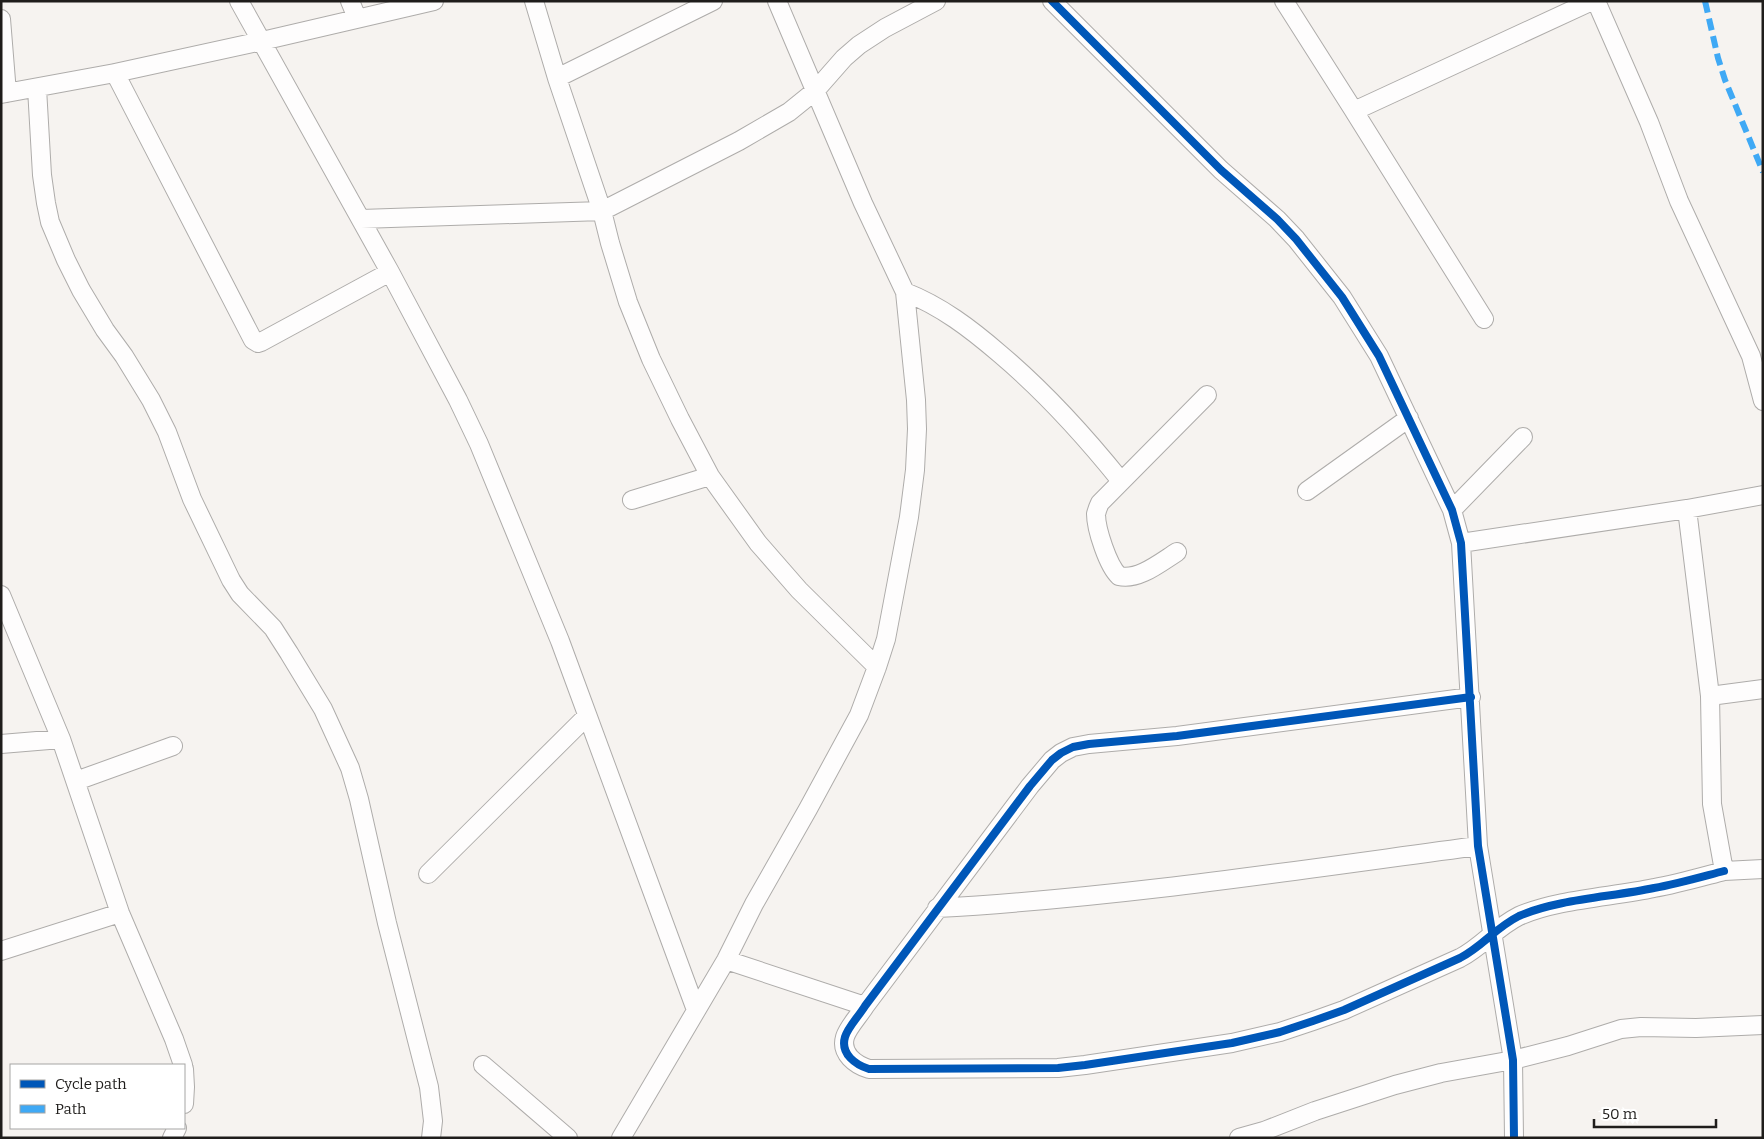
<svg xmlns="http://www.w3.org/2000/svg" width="1764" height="1139" font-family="Bitter,serif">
	<rect width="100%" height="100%" fill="#f6f3f0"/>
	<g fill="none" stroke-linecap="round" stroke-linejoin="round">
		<g stroke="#aeacaa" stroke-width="20">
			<path id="minor" d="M239 1 390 272 458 400 479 444 560 641 696 1010
				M350 1 357 18
				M534 1 557 78 602 211 610 243 628 302 651 359 680 419 710 476 758 543 799 590 877 667
				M1052 1 1221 170 1277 219 1296 239 1342 297 1379 356 1452 510 1461 543 1478 846 1513 1060 1514 1138
				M1284 1 1354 111 1592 1
				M1596 1 1649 122 1679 201 1751 356 1763 401
				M1 19 7 93
				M115 73 253 340 258 343 261 342 390 272
				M557 78 713 1
				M37 88 42 175 46 203 50 222 66 260 81 290 105 330 124 356 151 400 167 432 192 499 231 580 240 594 273 628 289 653 323 709 350 768 359 799 387 923 429 1087 433 1121 431 1138
				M1 94 115 73 262 41 434 1
				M1354 111 1484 319
				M361 219 602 211 739 141 789 112 815 91 844 58 859 45 885 28 936 1
				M905 292C941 306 971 329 1000 354 1045 392 1084 435 1121 481
				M1307 491 1409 418
				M632 500 710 476
				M1687 509 1710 696 1712 804 1724 871 1763 869
				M1452 510 1523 437
				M1461 543 1687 509 1763 495
				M1177 552C1161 562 1138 581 1119 576 1108 566 1096 529 1096 514 1097 510 1098 507 1100 503L1207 395
				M1 595 61 739 120 913 174 1039 183 1065
				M1710 696 1763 689
				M1471 697 1177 736 1089 744 1073 747 1061 753 1052 760 1030 786 865 1006C859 1016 848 1027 845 1037 840 1054 856 1065 869 1069L1058 1068 1085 1065 1232 1043 1280 1032 1313 1021 1344 1010 1460 958C1483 946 1495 928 1519 916 1558 899 1612 897 1654 888 1677 884 1701 877 1724 871
				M1 744 61 739
				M76 781 173 746
				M428 874 587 716
				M937 908C1117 898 1299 870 1478 846
				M1 951 120 913
				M726 960 865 1006
				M483 1065 568 1138
				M184 1069 185 1087 184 1104
				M172 1138 177 1128
				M621 1138 726 960 754 904 808 809 859 715 877 667 886 639 909 517 915 470 917 429 916 400 905 292 863 203 777 1
				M1239 1138 1264 1131 1315 1111 1395 1085 1441 1073 1513 1060 1568 1046 1621 1029 1641 1027 1696 1028 1763 1025"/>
		</g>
		<use href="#minor" stroke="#fefdfd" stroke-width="18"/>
		<path stroke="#3fa9f5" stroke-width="6" stroke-dasharray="12 6" stroke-linecap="butt" d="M1705 1 1718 58 1725 80 1763 172"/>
		<g stroke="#fff" stroke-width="11">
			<path id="cycleway" d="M1052 1 1221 170 1277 219 1296 239 1342 297 1379 356 1452 510 1461 543 1478 846 1513 1060 1514 1138
				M1471 697 1177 736 1089 744 1073 747 1061 753 1052 760 1030 786 865 1006C859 1016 848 1027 845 1037 840 1054 856 1065 869 1069L1058 1068 1085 1065 1232 1043 1280 1032 1313 1021 1344 1010 1460 958C1483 946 1495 928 1519 916 1558 899 1612 897 1654 888 1677 884 1701 877 1724 871"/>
		</g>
		<use href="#cycleway" stroke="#0057b8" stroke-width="8"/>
	</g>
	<rect width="1764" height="1139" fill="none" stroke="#1f1d1b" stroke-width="5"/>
	<rect x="10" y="1064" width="175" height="65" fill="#ffffff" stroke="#a5a5a4"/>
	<rect x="20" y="1080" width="25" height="8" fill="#0057b8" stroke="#a5a5a4"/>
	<text x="55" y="1089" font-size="15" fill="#1f1d1b">Cycle path</text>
	<rect x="20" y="1105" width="25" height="8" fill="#3fa9f5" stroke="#a5a5a4"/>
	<text x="55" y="1114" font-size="15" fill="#1f1d1b">Path</text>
	<path d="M1594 1119v8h122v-8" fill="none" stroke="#1f1d1b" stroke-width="2.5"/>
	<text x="1602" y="1119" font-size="15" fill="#1f1d1b" stroke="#ffffff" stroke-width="4" paint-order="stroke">50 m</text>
</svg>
